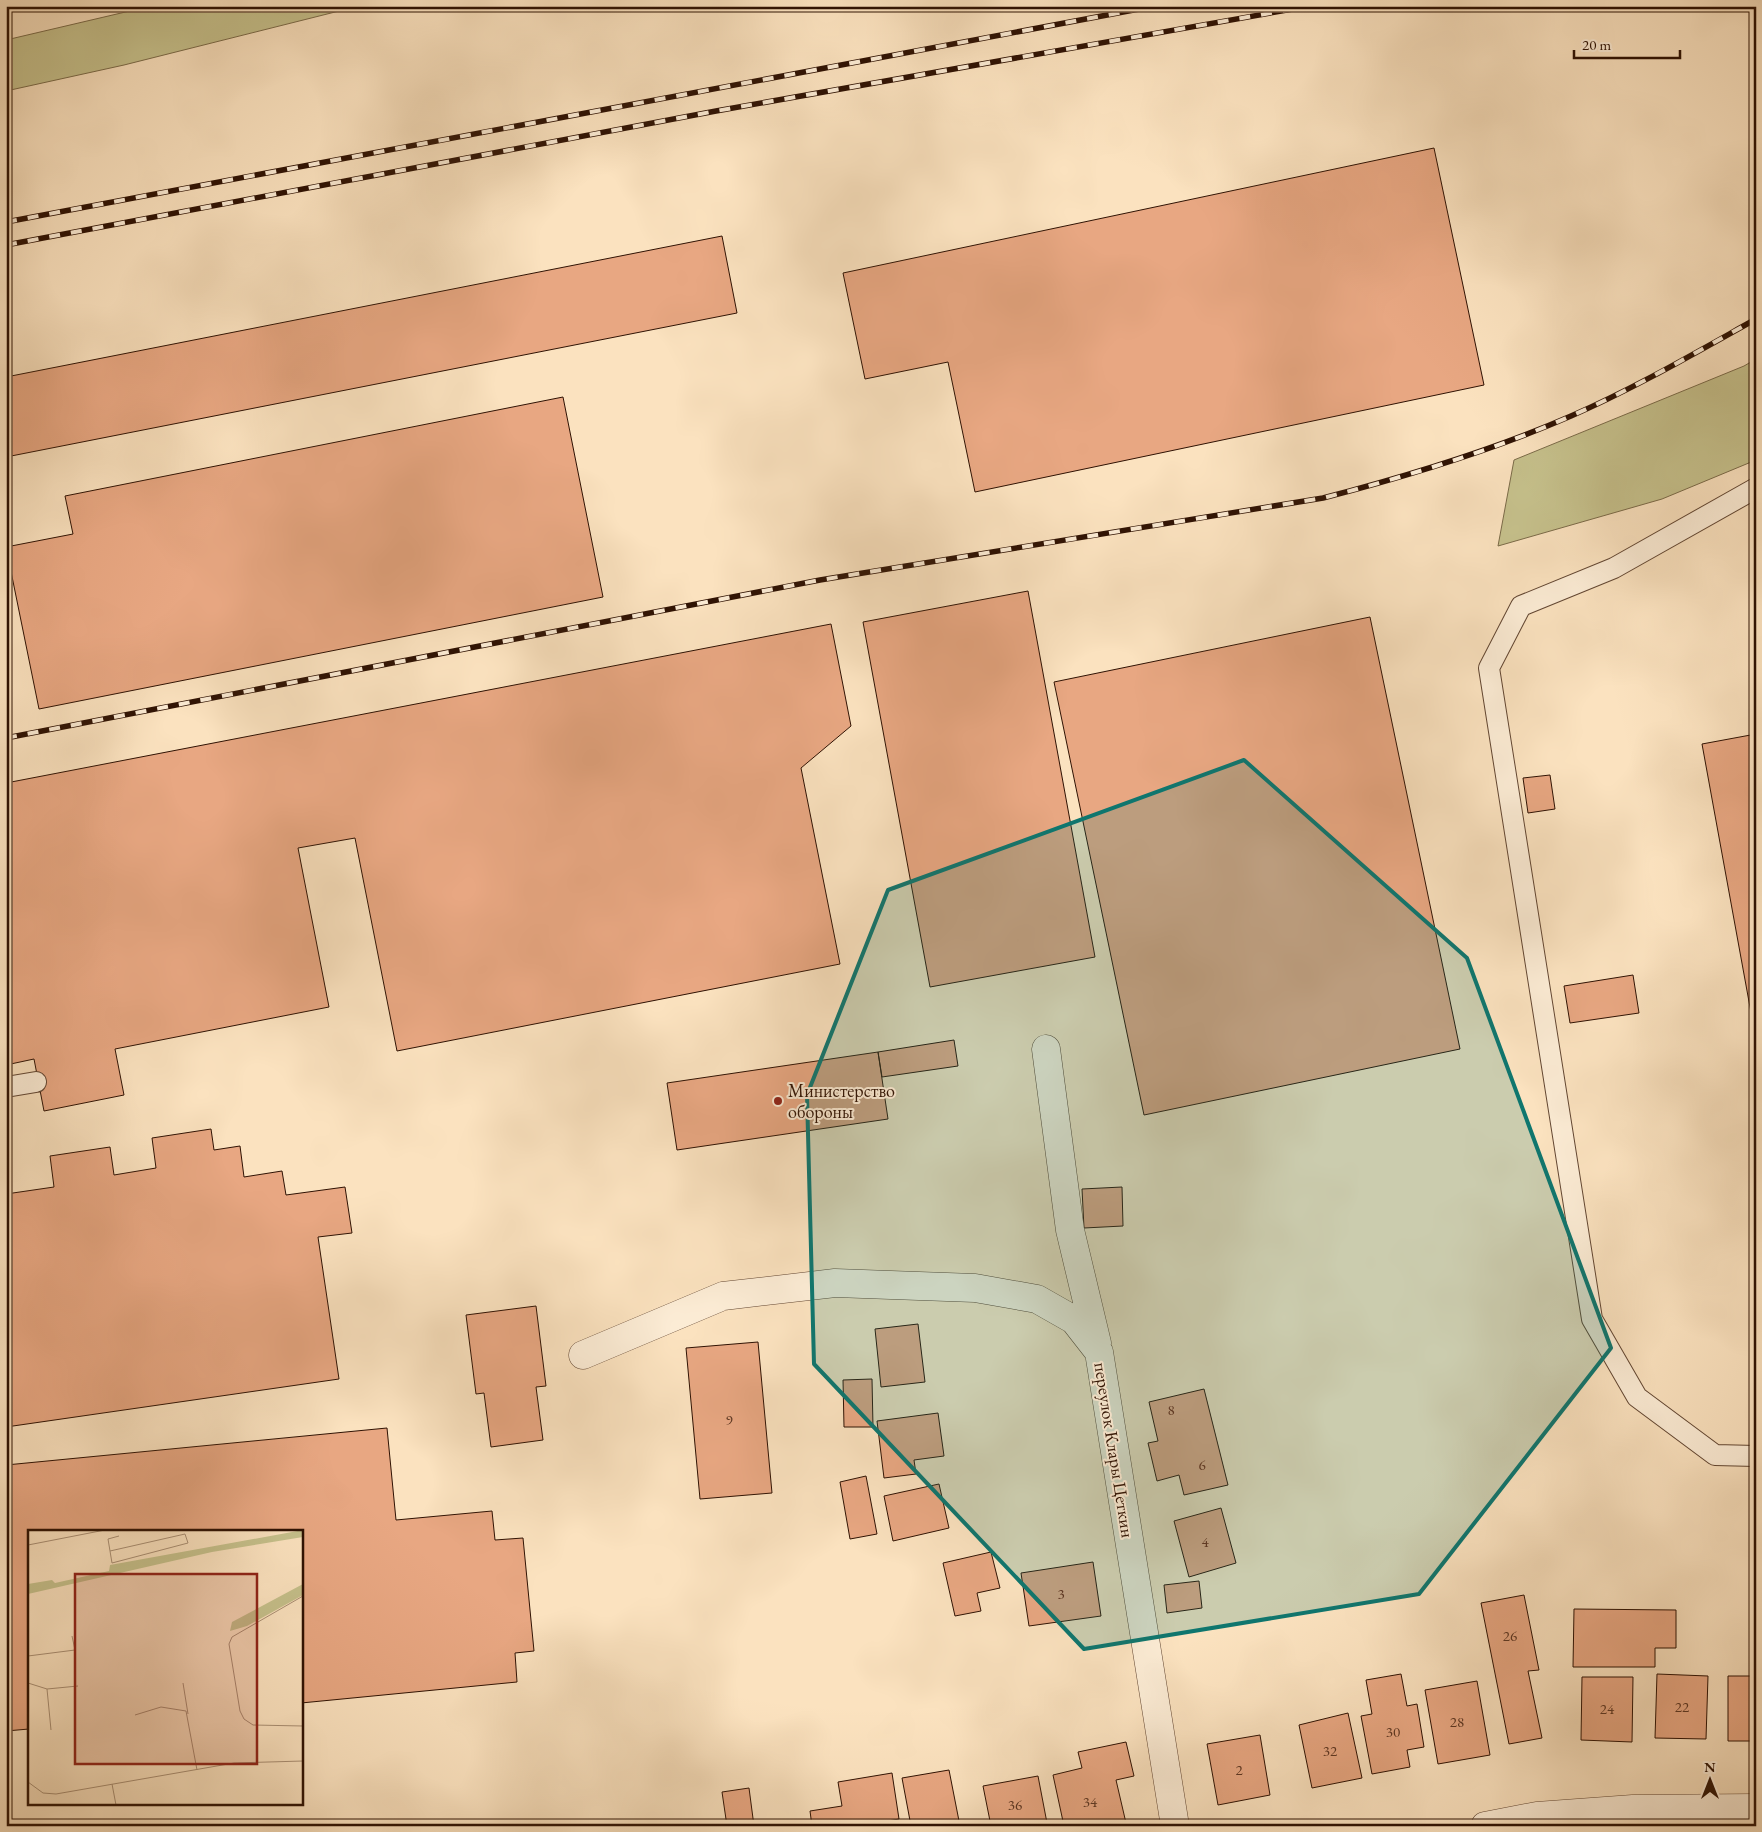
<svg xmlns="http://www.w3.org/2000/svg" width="1762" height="1832" font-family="'EB Garamond',serif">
	<rect width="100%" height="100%" fill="#fbe2bf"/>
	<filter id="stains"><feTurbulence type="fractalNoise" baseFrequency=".004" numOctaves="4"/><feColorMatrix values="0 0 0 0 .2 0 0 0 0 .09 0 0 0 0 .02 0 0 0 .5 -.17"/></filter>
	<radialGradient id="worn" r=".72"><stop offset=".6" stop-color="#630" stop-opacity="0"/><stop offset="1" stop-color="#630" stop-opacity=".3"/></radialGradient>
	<path fill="#c6c18c" stroke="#7a6a48" d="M151 6H359L124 65 6 91V40Z
		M1756 359V460L1662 499 1498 546 1514 460 1744 366Z"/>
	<path fill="#e8a782" stroke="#2f1203" d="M1434 148 1484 385 975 492 948 362 865 379 843 273Z
		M722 236 737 313 6 457V377Z
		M563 397 603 597 39 709 6 547 73 534 65 496Z
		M1028 591 1095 957 930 987 863 622Z
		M1370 617 1460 1049 1144 1115 1054 682Z
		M831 624 851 726 801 768 840 964 397 1051 355 838 298 848 329 1007 115 1049 124 1095 44 1111 34 1059 6 1065V783Z
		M1756 734V1040L1702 744Z
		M1550 775 1555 809 1528 813 1523 778Z
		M1633 975 1639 1013 1570 1023 1564 986Z
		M954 1040 958 1066 882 1077 878 1052Z
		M878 1052 888 1119 677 1150 667 1083Z
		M211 1129 214 1150 240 1146 244 1177 282 1171 286 1195 345 1187 352 1233 318 1237 339 1379 6 1427V1194L54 1187 50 1156 110 1147 114 1175 156 1168 152 1138Z
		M1122 1187 1123 1226 1084 1228 1082 1189Z
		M536 1306 546 1386 536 1387 543 1440 491 1447 484 1393 476 1394 466 1315Z
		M918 1324 925 1382 881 1387 875 1329Z
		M758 1342 772 1493 700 1499 686 1348Z
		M872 1379 873 1427H844L843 1380Z
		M1204 1389 1228 1485 1184 1495 1179 1475 1157 1481 1148 1443 1158 1441 1149 1402Z
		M938 1413 944 1456 914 1460 916 1474 884 1478 877 1421Z
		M387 1428 396 1520 492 1511 495 1540 523 1538 534 1651 515 1653 517 1682 301 1703V1531H29V1729L6 1731V1465Z
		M866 1476 877 1534 850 1539 840 1482Z
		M939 1484 949 1528 893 1541 884 1496Z
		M1221 1508 1236 1563 1189 1577 1174 1521Z
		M991 1552 1000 1588 977 1593 981 1611 955 1616 943 1563Z
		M1093 1562 1101 1616 1029 1626 1021 1573Z
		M1199 1581 1202 1608 1167 1613 1164 1585Z
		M1524 1595 1539 1670 1528 1671 1542 1738 1509 1744 1481 1603Z
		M1574 1609 1676 1610V1648H1655V1667H1573Z
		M1401 1674 1407 1706 1417 1704 1424 1747 1407 1750 1410 1767 1372 1774 1361 1716 1372 1714 1366 1680Z
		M1657 1674 1708 1676 1706 1739 1655 1738Z
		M1728 1676H1756V1741H1728Z
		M1582 1677H1633L1632 1742 1581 1740Z
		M1477 1681 1490 1755 1438 1764 1425 1690Z
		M1348 1713 1362 1778 1312 1788 1299 1725Z
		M1260 1735 1270 1795 1218 1805 1207 1744Z
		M1126 1742 1134 1776 1116 1780 1126 1823 1116 1826H1064L1053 1775 1082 1768 1078 1752Z
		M949 1770 960 1826H911L902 1778Z
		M892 1773 899 1819 859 1826H812L810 1811 842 1806 838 1782Z
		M1038 1776 1047 1823 1036 1826H991L983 1786Z
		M749 1788 754 1826H727L722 1792Z
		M664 1821 665 1826H631V1825Z"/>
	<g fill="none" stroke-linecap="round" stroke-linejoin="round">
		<g stroke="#624632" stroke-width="22">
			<path id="lane" d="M1756 488 1614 568 1521 606 1489 668 1592 1319 1637 1397 1715 1455 1756 1456
				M6 1087 36 1082"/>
		</g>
		<g stroke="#624632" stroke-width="29">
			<path id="street" d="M1046 1049 1070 1230 1097 1343
				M583 1355 723 1296 835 1283 975 1288 1037 1299 1074 1320 1099 1352 1175 1826
				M1485 1826 1537 1816 1633 1809 1756 1808"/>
		</g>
		<use href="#lane" stroke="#fcecd5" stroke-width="20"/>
		<use href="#street" stroke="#fcecd5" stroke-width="28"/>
		<g stroke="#2f1203" stroke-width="5.5">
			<path id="rail" d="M6 222 1155 6
				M6 245 716 111 1310 6
				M6 738 820 580 1323 498C1408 476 1491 451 1571 416 1635 388 1695 353 1756 319"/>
		</g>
		<use href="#rail" stroke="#fcecd5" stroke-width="4" stroke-dasharray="11" stroke-linecap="butt"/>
	</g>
	<path fill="#0f766e" fill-opacity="0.2" stroke="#0f766e" stroke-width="4" stroke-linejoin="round" d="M1244 760 1467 958 1611 1348 1419 1594 1084 1649 814 1364 807 1095 888 890Z"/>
	<circle fill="#8f2418" stroke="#fcecd5" stroke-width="2" cx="778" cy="1101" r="5"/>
	<g text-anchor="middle" stroke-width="4" stroke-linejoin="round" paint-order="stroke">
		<g font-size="15" fill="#5d3723">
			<text x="1171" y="1415">8</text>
			<text x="729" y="1425">9</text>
			<text x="1202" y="1470">6</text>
			<text x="1205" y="1547">4</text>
			<text x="1061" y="1599">3</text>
			<text x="1510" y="1641">26</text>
			<text x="1682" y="1712">22</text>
			<text x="1607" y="1714">24</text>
			<text x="1457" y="1727">28</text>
			<text x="1393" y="1737">30</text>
			<text x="1330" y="1756">32</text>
			<text x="1239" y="1775">2</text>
			<text x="1090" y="1807">34</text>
			<text x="1015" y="1810">36</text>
		</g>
		<g font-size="18" fill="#2f1203" stroke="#fcecd5" text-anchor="start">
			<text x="788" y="1097">Министерство<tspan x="788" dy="21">обороны</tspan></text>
		</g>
		<g font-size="18" fill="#2f1203" stroke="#fcecd5">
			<text transform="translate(1114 1450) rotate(81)" y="6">переулок Клары Цеткин</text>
		</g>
	</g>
	<g transform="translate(28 1530)">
		<rect width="275" height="275" fill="#fbe2bf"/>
		<path d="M275 0V7L184 22 0 64V54L24 50 27 53 81 41 82 35ZM275 54V65L219 96 202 101 204 92Z" fill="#c6c18c"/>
		<path fill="none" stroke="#a98f74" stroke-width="1" d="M0 15 77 0M82 21 157 4 160 13 84 33 80 9 91 6M275 66 204 107 201 114 212 181 216 189 225 195 275 196M0 126 47 120 44 106M0 153 19 159 50 156M155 153 160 184M19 159 23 200M107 185 133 177 158 181 169 240M0 252 15 263 28 264 206 233 275 231M84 254 88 275"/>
		<path fill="#8f2418" fill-opacity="0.15" stroke="#8f2418" stroke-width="2.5" d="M47 44H229V234H47Z"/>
		<rect width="275" height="275" fill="none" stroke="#2f1203" stroke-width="2.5"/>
	</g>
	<rect width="1762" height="1832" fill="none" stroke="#fbe2bf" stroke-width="25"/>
	<rect x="8" y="8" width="1747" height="1817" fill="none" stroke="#2f1203" stroke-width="2.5"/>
	<rect x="12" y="12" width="1737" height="1807" fill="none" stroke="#2f1203"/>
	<g transform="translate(1710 1780)" stroke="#fcecd5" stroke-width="4" paint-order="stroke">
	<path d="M0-4L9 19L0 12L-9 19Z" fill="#2f1203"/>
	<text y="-8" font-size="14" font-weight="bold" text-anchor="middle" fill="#2f1203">N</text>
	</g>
	<path d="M1574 50v8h106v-8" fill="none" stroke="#2f1203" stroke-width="2.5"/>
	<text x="1582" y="50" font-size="15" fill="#2f1203" stroke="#fcecd5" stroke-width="4" paint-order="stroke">20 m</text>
	<rect width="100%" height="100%" filter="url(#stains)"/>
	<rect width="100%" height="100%" fill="url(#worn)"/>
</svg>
